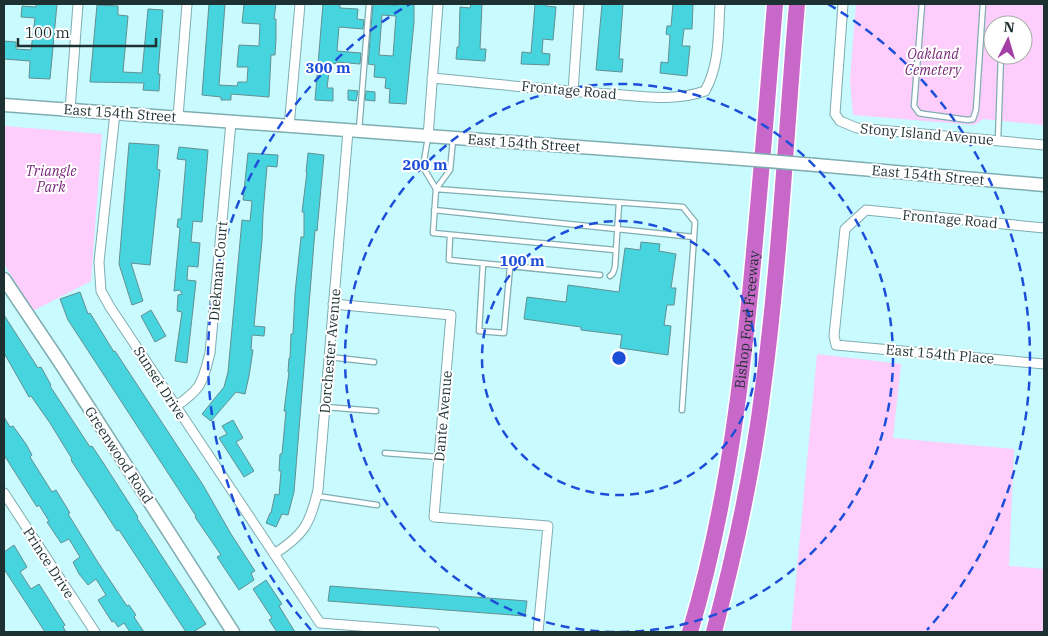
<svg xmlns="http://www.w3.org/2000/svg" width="1048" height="636" font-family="'IBM Plex Serif',serif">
	<rect width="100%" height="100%" fill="#c9fafe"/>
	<path fill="#fdcefb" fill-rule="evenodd" d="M856 4H1044V125L983 119 974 125 853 115 850 80ZM993 25H1023V55H993Z
		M4 126 102 134 91 281 33 311 4 264Z
		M817 354 901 364 893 438 1014 449 1009 566 1044 569V632H791Z"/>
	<path fill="#46d4de" stroke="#629093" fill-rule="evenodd" d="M36 4H57L50 79 29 78 30 61 4 59V41L16 42V49L31 50 35 18 21 17 22 6 36 7Z
		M209 4H225L219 85 237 86 238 82H247L248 67H237L239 45 259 46 260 24 242 23 244 4H276L274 19H276V38L275 55H271L269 97 231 94V100H221V97L202 95Z
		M323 4H340V8L358 9 357 19 364 20 363 29 339 27 337 51 361 53 360 64 336 62V64L330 63 327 88H333V101L315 100Z
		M373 4 397 5V4H414V22L406 104 389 103 390 89 385 88 386 78 374 77 375 65 368 64ZM382 15 396 16 393 56 379 55Z
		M471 4H482L480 49H486L485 61 456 59 457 47H459L460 7 470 8Z
		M535 4H546V6L556 7 553 40 543 39 542 53 550 54 549 65 521 64 522 52 531 53Z
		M602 4H623L619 59H623L622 72 596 70Z
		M673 4H693L692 29H684L682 46H690L687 76 660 73 661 62 668 63 670 35 666 34 667 26H671Z
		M97 5 118 6V15L128 16 123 72 142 73 148 9 163 10 158 74H160L159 91 143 90 144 83 90 82Z
		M348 90 358 91 356 101 348 100Z
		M366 91 375 92V101L365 100Z
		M129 143 159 145 157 169 160 170 150 265 131 263 143 301 132 305 119 264Z
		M179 147 208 150 202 222 193 221 191 242 200 243 198 267 188 266 187 280 196 281 187 363 175 361 182 312 177 311 178 295 182 294 180 290 174 291 180 228 177 227 178 219H181L186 160 177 159Z
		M248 153 278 155 277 167 267 166 263 214 262 240 254 326 265 327 264 336 252 335 251 350H253L249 376 245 394 236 392 211 421 202 414 224 387 228 372 242 220 250 221 252 201 243 200Z
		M308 153 324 155 317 231 315 230 294 492 288 515 282 514 276 527 266 523 270 513H271L275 494 279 495 281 471H279L280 454H282L286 411H284L289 372H288L289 358H290L291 334H293L295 293 301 237H304V212H302L307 172H306Z
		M641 242 660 244 659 251 676 254 671 288H676L674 305H667L664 325 671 326 668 355 620 348 622 335 581 330V327L524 319 527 297 566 302 568 285 619 292 625 248 640 250Z
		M80 292 88 314 90 313 114 352 115 351 203 485 231 534 255 571 251 573 254 580 239 590 217 557 221 555 195 517 196 516 68 320 60 299Z
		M151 310 166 336 155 342 141 316Z
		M4 315 38 368 41 367 51 385 50 386 90 447 92 446 104 464 138 517 137 518 154 544 206 624 193 632H186L119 530 117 531 71 460 72 459 50 423 31 396 29 397 4 353Z
		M4 417 10 427 13 426 26 444 32 455 30 457 52 492 56 490 70 513 68 514 99 564 127 606 129 605 136 615 134 617 144 632H130L124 623 118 627 114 621 112 622 98 600 106 595 96 579 88 585 79 574 73 562 80 557 69 539 61 543 47 522 49 521 39 505 37 507 4 455Z
		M233 420 243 438 236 442 254 471 244 477 219 438 227 434 222 426Z
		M14 545 27 567 20 572 31 589 39 584 65 625 63 627 66 632H45L4 569V552Z
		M266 580 282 604 279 606 295 632H277L269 620 272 618 253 589Z
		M330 586 527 601 525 616 328 601Z"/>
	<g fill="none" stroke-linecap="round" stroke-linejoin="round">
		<g stroke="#7fadb1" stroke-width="7">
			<path id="lane" d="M922 4 914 106 919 113 924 114 968 120 973 119 976 110 983 4
				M1002 25 1003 20
				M359 130 369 4
				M428 137 423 167 436 189
				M453 140 450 170 436 189 433 233 615 250
				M998 140 1001 55
				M436 189 683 207 695 222 682 410
				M434 210 694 237
				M450 235 449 260 600 275
				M483 264 479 331 504 333 510 267
				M610 276 613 273 615 267 619 203
				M329 357 374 362
				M325 407 376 411
				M385 453 438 457
				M317 496 377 505"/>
		</g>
		<g stroke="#7fadb1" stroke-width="11">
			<path id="street" d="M843 4 835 114 840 121 857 128 1044 145
				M432 78C492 84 551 90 611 94 642 96 674 102 705 91 720 64 718 34 720 4
				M573 92 579 4
				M70 110 78 4
				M115 113 99 262 101 291 110 307 320 623 435 632
				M178 117 187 4
				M289 127 300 4
				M428 137 438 4
				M1044 228 866 210 845 229 834 336 836 345 1044 364
				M333 304 451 315 434 517 548 526 538 632
				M175 407C202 388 202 384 210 353L231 122
				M4 493 95 632
				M274 554C304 535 310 524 318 490L348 131"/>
		</g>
		<g stroke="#7fadb1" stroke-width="15">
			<path id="secondary" d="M4 105 730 158
				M816 165 1044 185
				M4 279 59 361 233 632"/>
		</g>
		<g stroke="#fff" stroke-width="19">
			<g id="highway">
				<path id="s1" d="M690 632C729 502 744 365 756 230 763 155 769 79 775 4"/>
				<path d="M714 632C735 552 753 471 763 388 780 261 786 132 797 4"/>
			</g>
		</g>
		<use href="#lane" stroke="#fff" stroke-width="4.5"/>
		<use href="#street" stroke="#fff" stroke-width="9"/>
		<use href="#secondary" stroke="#fff" stroke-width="12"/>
		<use href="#highway" stroke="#c869c9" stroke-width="16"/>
		<g stroke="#7fadb1" stroke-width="15" stroke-linecap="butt">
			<path id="secondary-bridge" d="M730 158 816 165"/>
		</g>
		<use href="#secondary-bridge" stroke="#fff" stroke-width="12"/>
	</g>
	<g fill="none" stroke="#1d4ed8" stroke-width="2.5" stroke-dasharray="9 6">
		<circle cx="619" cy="358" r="137"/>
		<circle cx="619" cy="358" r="274"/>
		<path d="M311 630A411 411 0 0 1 410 4M828 4A411 411 0 0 1 927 630"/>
	</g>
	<g text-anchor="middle" stroke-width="4" stroke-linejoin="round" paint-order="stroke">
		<g font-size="14" font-style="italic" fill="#792a7a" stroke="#fff">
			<text x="933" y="59">Oakland<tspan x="933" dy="16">Cemetery</tspan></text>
			<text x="51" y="176">Triangle<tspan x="51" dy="16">Park</tspan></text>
		</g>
		<g font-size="14" fill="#1e3132" stroke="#fff">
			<text transform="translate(569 90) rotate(5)" y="5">Frontage Road</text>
			<text transform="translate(120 113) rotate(4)" y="5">East 154th Street</text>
			<text transform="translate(927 134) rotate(5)" y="5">Stony Island Avenue</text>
			<text transform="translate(524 143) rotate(4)" y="5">East 154th Street</text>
			<text transform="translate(928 175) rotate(5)" y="5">East 154th Street</text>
			<text transform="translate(950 219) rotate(5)" y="5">Frontage Road</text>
			<text transform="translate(218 271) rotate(-85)" y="5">Diekman Court</text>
			<text dy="5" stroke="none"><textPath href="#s1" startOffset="318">Bishop Ford Freeway</textPath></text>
			<text transform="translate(330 351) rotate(-85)" y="5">Dorchester Avenue</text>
			<text transform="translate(940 354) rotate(5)" y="5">East 154th Place</text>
			<text transform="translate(160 383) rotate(57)" y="5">Sunset Drive</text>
			<text transform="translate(443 416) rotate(-85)" y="5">Dante Avenue</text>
			<text transform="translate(119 455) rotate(57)" y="5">Greenwood Road</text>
			<text transform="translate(49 563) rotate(57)" y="5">Prince Drive</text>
		</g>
	</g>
	<circle cx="619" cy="358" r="8" fill="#1d4ed8" stroke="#fff" stroke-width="2.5"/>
	<g font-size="15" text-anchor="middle" font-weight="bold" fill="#1d4ed8" stroke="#fff" stroke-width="4" stroke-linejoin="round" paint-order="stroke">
		<text x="328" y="73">300 m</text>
		<text x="425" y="170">200 m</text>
		<text x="522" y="266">100 m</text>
	</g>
	<rect width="1048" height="636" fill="none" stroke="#1e3132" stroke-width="10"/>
	<g transform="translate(1008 40) rotate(5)"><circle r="24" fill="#ffffff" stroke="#a5adad"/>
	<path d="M0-4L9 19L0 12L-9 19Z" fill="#a33fa5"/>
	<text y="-8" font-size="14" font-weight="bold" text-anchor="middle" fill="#1e3132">N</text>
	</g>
	<path d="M18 38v8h138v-8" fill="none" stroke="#1e3132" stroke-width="2.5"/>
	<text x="25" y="38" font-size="15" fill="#1e3132" stroke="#ffffff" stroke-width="4" paint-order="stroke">100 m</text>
</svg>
